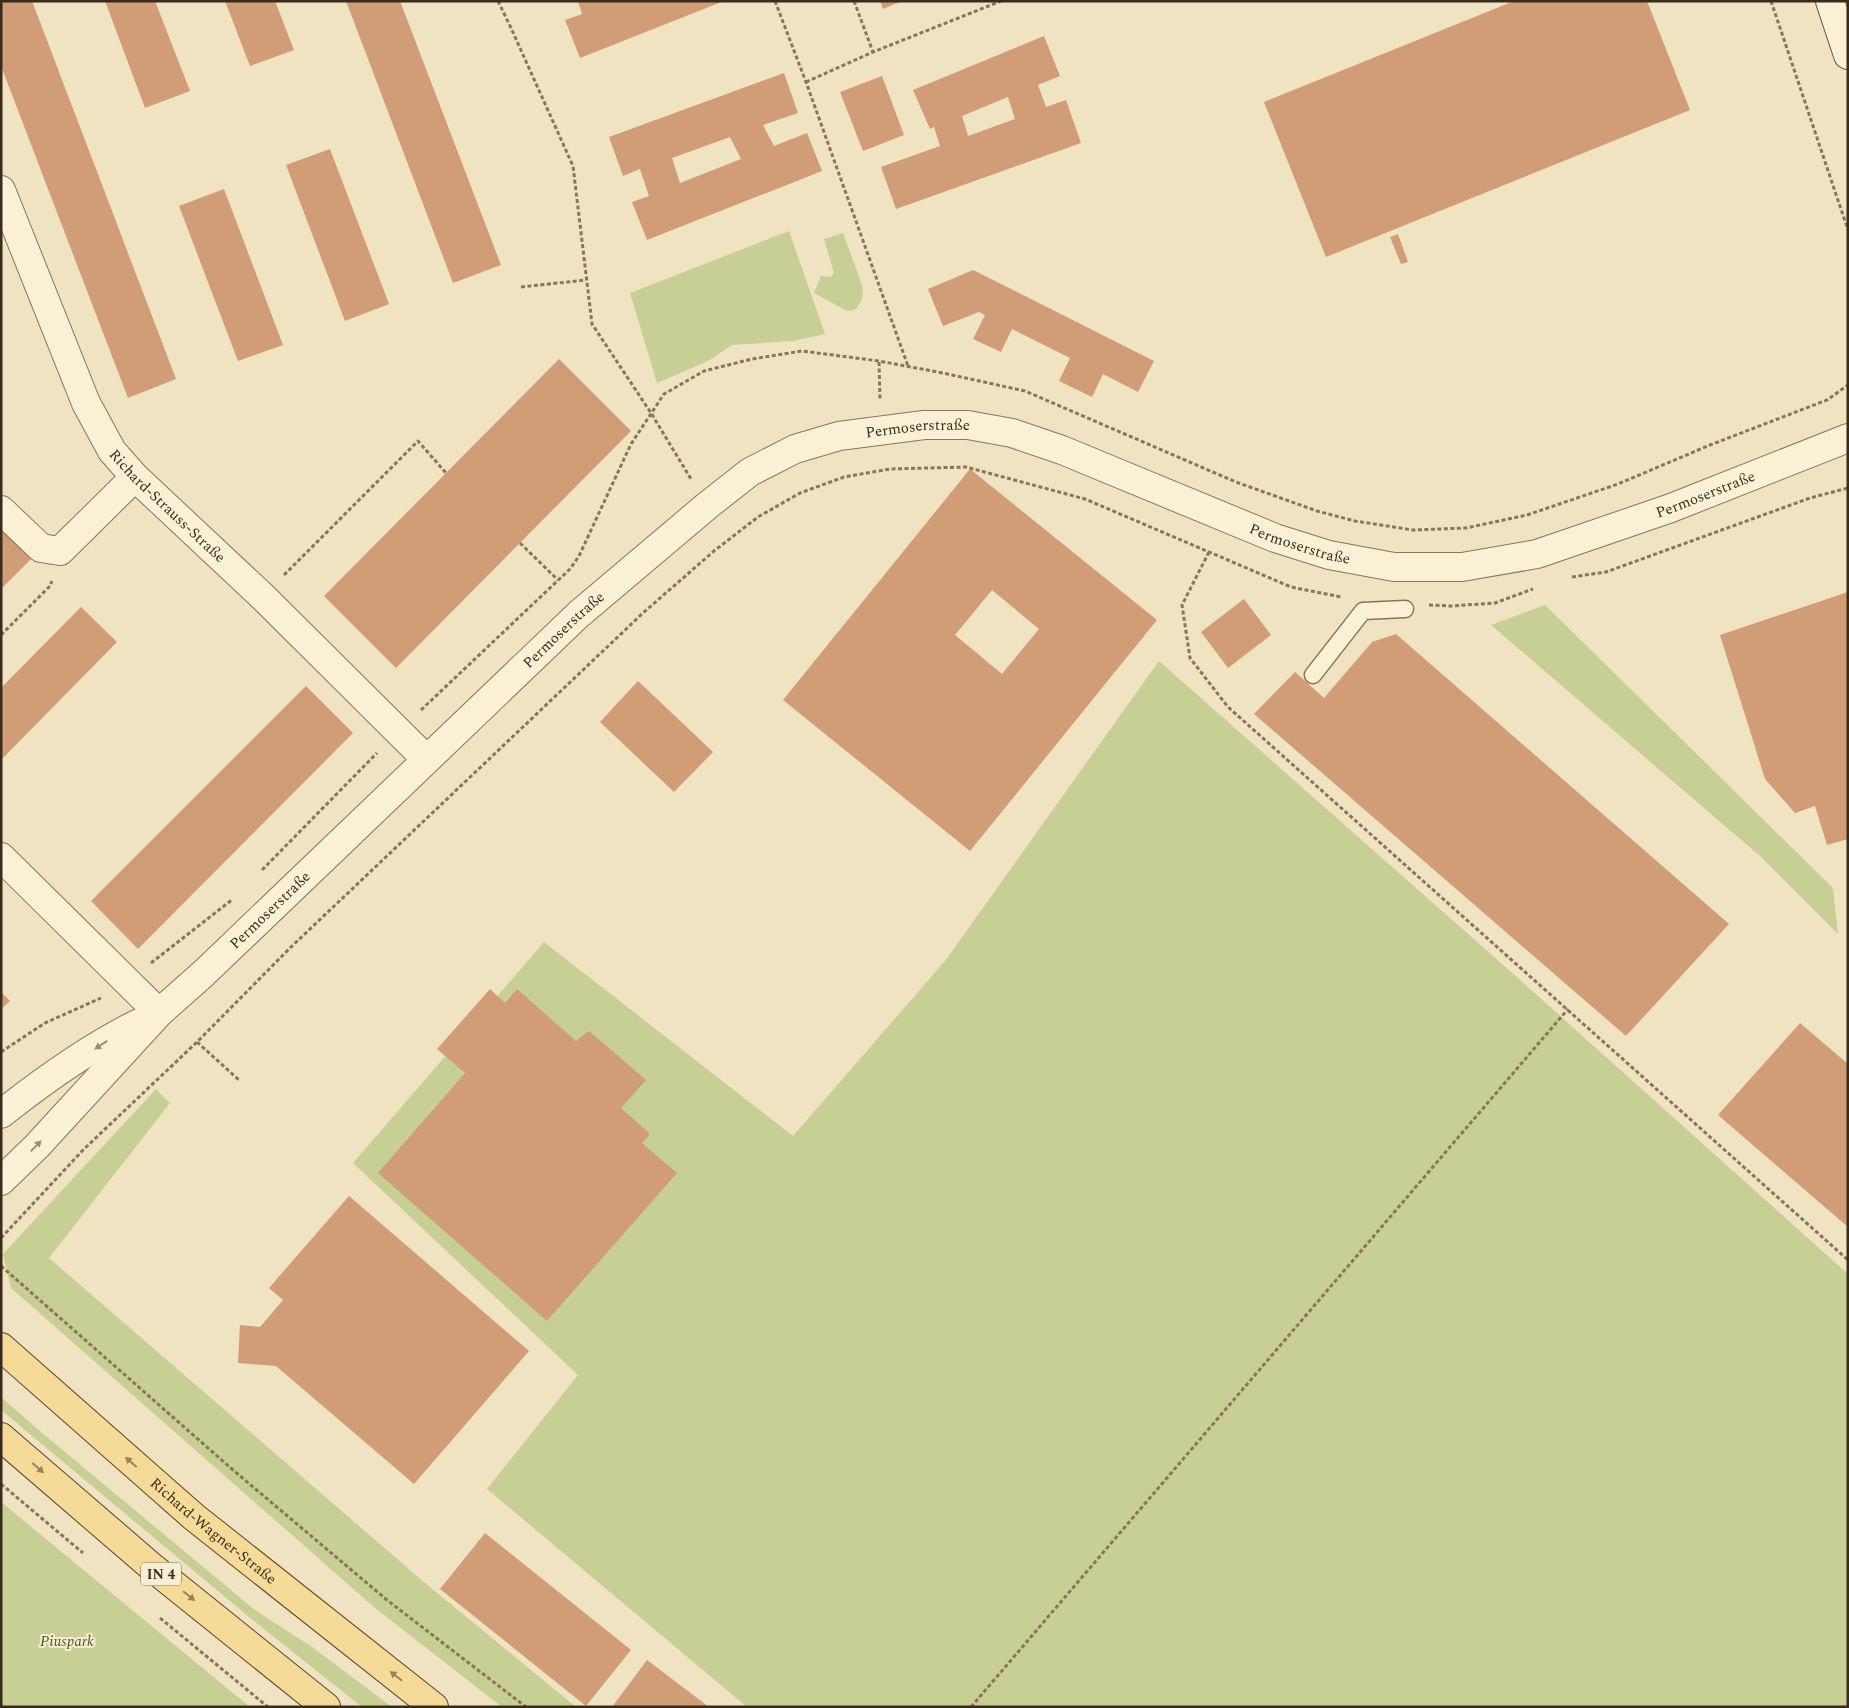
<svg xmlns="http://www.w3.org/2000/svg" width="1849" height="1708" font-family="Spectral,serif">
	<rect width="100%" height="100%" fill="#f0e3c2"/>
	<path fill="#c7cf95" d="M789 231 825 334 793 341 732 345 708 361 657 383 630 293Z
		M843 233 863 288 862 299 856 309 851 311 845 310 814 293 821 276 831 277 834 273 824 239Z
		M1545 605 1833 888 1838 934 1761 857 1491 625Z
		M1159 661 1510 971 1848 1274V1707H747L487 1489 578 1375 353 1163 544 942 793 1136 945 961Z
		M156 1089 170 1103 49 1258 425 1583 576 1707H502L375 1608 11 1288 3 1254Z
		M1 1397 41 1432 255 1610 312 1647 392 1707H362L249 1617 1 1410Z
		M1 1502 250 1707H1Z"/>
	<path fill="#d09d76" fill-rule="evenodd" d="M1 1H32L176 379 128 398 1 66Z
		M105 1H155L190 91 145 108Z
		M225 1H275L294 50 250 66Z
		M346 1H400L501 265 453 283Z
		M578 1H724L580 58 565 20 582 14Z
		M880 1H902L883 9Z
		M1514 1H1647L1690 110 1326 257 1264 102Z
		M1044 36 1060 76 1038 85 1046 107 1066 100 1081 143 896 209 881 167 940 146 934 127 930 129 913 90ZM1008 97 1015 119 968 136 962 116Z
		M784 73 798 113 763 125 774 146 807 133 822 171 647 240 632 202 649 196 640 169 623 176 609 137ZM730 137 741 159 680 183 672 158Z
		M882 76 904 135 863 151 840 92Z
		M330 149 389 304 345 321 286 165Z
		M224 189 283 345 238 361 179 206Z
		M1398 234 1408 262 1401 264 1390 237Z
		M973 270 1154 361 1138 392 1103 374 1092 397 1059 381 1070 358 1012 329 1001 352 973 339 985 315 979 312 943 326 928 289Z
		M559 359 631 431 396 668 324 596Z
		M970 469 1157 620 970 851 783 700ZM992 590 1039 629 1002 674 955 635Z
		M1 529 31 559 1 589Z
		M1848 592V839L1827 845 1815 806 1795 813 1765 779 1720 635Z
		M1244 599 1271 635 1228 668 1201 632Z
		M81 607 117 642 1 760V688Z
		M1396 634 1729 924 1626 1036 1254 714 1295 672 1324 698 1372 642Z
		M638 681 713 752 674 792 600 722Z
		M306 686 353 733 138 949 91 901Z
		M490 989 505 1003 517 989 576 1041 589 1031 646 1080 621 1108 650 1134 642 1143 677 1173 547 1321 378 1173 465 1073 437 1049Z
		M1 992 10 1001 1 1009Z
		M1800 1023 1848 1064V1227L1718 1115Z
		M349 1196 529 1351 414 1484 276 1366 238 1363 240 1325 260 1327 283 1300 269 1288Z
		M485 1533 631 1650 586 1706 440 1589Z
		M647 1660 709 1707H612Z"/>
	<g fill="none" stroke-linecap="round" stroke-linejoin="round">
		<g stroke="#8b7458" stroke-width="19">
			<path id="service" d="M1313 675 1363 611 1405 609"/>
		</g>
		<g stroke="#8b7458" stroke-width="30">
			<g id="minor">
				<path id="s1" d="M1 190 86 403 112 451 135 477 262 596 426 759"/>
				<path d="M1 510 41 548 60 551 135 477"/>
				<path d="M1 857 159 1013"/>
			</g>
		</g>
		<g stroke="#8b7458" stroke-width="30">
			<g id="tertiary">
				<path d="M1 1114C44 1080 90 1047 139 1023"/>
				<path id="s2" d="M1 1181 37 1146 159 1013 204 973 579 614 708 505 750 472 795 449 839 436 924 425H968L1012 433 1062 450 1275 538 1329 555 1394 567H1462L1537 554 1671 508 1848 438"/>
			</g>
		</g>
		<g stroke="#6d553b" stroke-width="30">
			<path id="secondary" d="M1830 1 1848 55"/>
		</g>
		<g stroke="#59422d" stroke-width="30">
			<g id="primary">
				<path id="s3" d="M1 1347 194 1517 434 1707"/>
				<path d="M1 1437 153 1568 326 1707"/>
			</g>
		</g>
		<path stroke="#8b7458" stroke-width="3" stroke-dasharray="4 2.5" stroke-linecap="butt" d="M498 1 511 28 573 166 592 324 651 413 691 479
			M775 1 806 82 908 366
			M854 1 873 52
			M1771 1 1848 230
			M806 82 873 52 1001 1
			M521 287 586 280
			M879 362 880 400
			M520 543 558 580
			M1209 552 1182 605 1190 658 1228 707 1848 1260
			M284 575 418 441 446 473
			M1572 577 1606 572 1810 498 1848 488
			M1429 605 1451 606 1495 603 1533 589
			M1 635 50 586 52 581
			M421 710 570 569 579 556 631 444 664 394 704 371 752 359 802 351 879 361 943 373 1025 391 1236 482 1317 511 1355 521 1413 530 1466 528 1527 515 1618 484 1710 445 1827 400 1848 385
			M262 870 377 753
			M151 963 233 899
			M197 1042 239 1080
			M1 1052 45 1023 101 998
			M1 1238 84 1149 197 1042 291 947 643 613 714 551 758 517 800 493 844 477 890 469 966 467 1085 499 1291 587 1341 597
			M1 1266 233 1470 387 1600 526 1707
			M1 1484 83 1553
			M160 1618 268 1707
			M971 1707 1568 1009"/>
		<use href="#service" stroke="#faf0d6" stroke-width="16"/>
		<use href="#minor" stroke="#faf0d6" stroke-width="28"/>
		<use href="#tertiary" stroke="#faf0d6" stroke-width="28"/>
		<use href="#secondary" stroke="#faf0d6" stroke-width="28"/>
		<use href="#primary" stroke="#f5da98" stroke-width="28"/>
	</g>
	<defs><path id="oneway-solid" d="M-6-.8H1V-3.2L6.5 0L1 3.2V.8H-6Z" transform="scale(1.25)"/></defs>
	<g fill="#9a8e7a">
		<use href="#oneway-solid" transform="translate(101 1045) rotate(147)"/>
		<use href="#oneway-solid" transform="translate(36 1146) rotate(-46)"/>
	</g>
	<g fill="#98835a">
		<use href="#oneway-solid" transform="translate(131 1462) rotate(-139)"/>
		<use href="#oneway-solid" transform="translate(38 1468) rotate(41)"/>
		<use href="#oneway-solid" transform="translate(189 1596) rotate(39)"/>
		<use href="#oneway-solid" transform="translate(396 1676) rotate(-142)"/>
	</g>
	<g text-anchor="middle" stroke-width="4" stroke-linejoin="round" paint-order="stroke">
		<rect fill="#f7edd2" stroke="#736653" stroke-width="1" x="141" y="1562.5" width="40" height="23" rx="4"/>
		<g font-size="14" font-weight="bold" fill="#3a2c1d">
			<text x="161" y="1579">IN 4</text>
		</g>
		<g font-size="15" fill="#3a2c1d" stroke="#f7edd2">
			<text dy="5" stroke="none"><textPath href="#s2" startOffset="1208">Permoserstraße</textPath></text>
			<text dy="5" stroke="none"><textPath href="#s2" startOffset="2032">Permoserstraße</textPath></text>
			<text dy="5" stroke="none"><textPath href="#s1" startOffset="362">Richard-Strauss-Straße</textPath></text>
			<text dy="5" stroke="none"><textPath href="#s2" startOffset="1612">Permoserstraße</textPath></text>
			<text dy="5" stroke="none"><textPath href="#s2" startOffset="788">Permoserstraße</textPath></text>
			<text dy="5" stroke="none"><textPath href="#s2" startOffset="382">Permoserstraße</textPath></text>
			<text dy="5" stroke="none"><textPath href="#s3" startOffset="281">Richard-Wagner-Straße</textPath></text>
		</g>
		<g font-size="15" font-style="italic" fill="#495823" stroke="#f7edd2">
			<text x="67" y="1646">Piuspark</text>
		</g>
	</g>
	<rect width="1849" height="1708" fill="none" stroke="#3a2c1d" stroke-width="5"/>
</svg>
